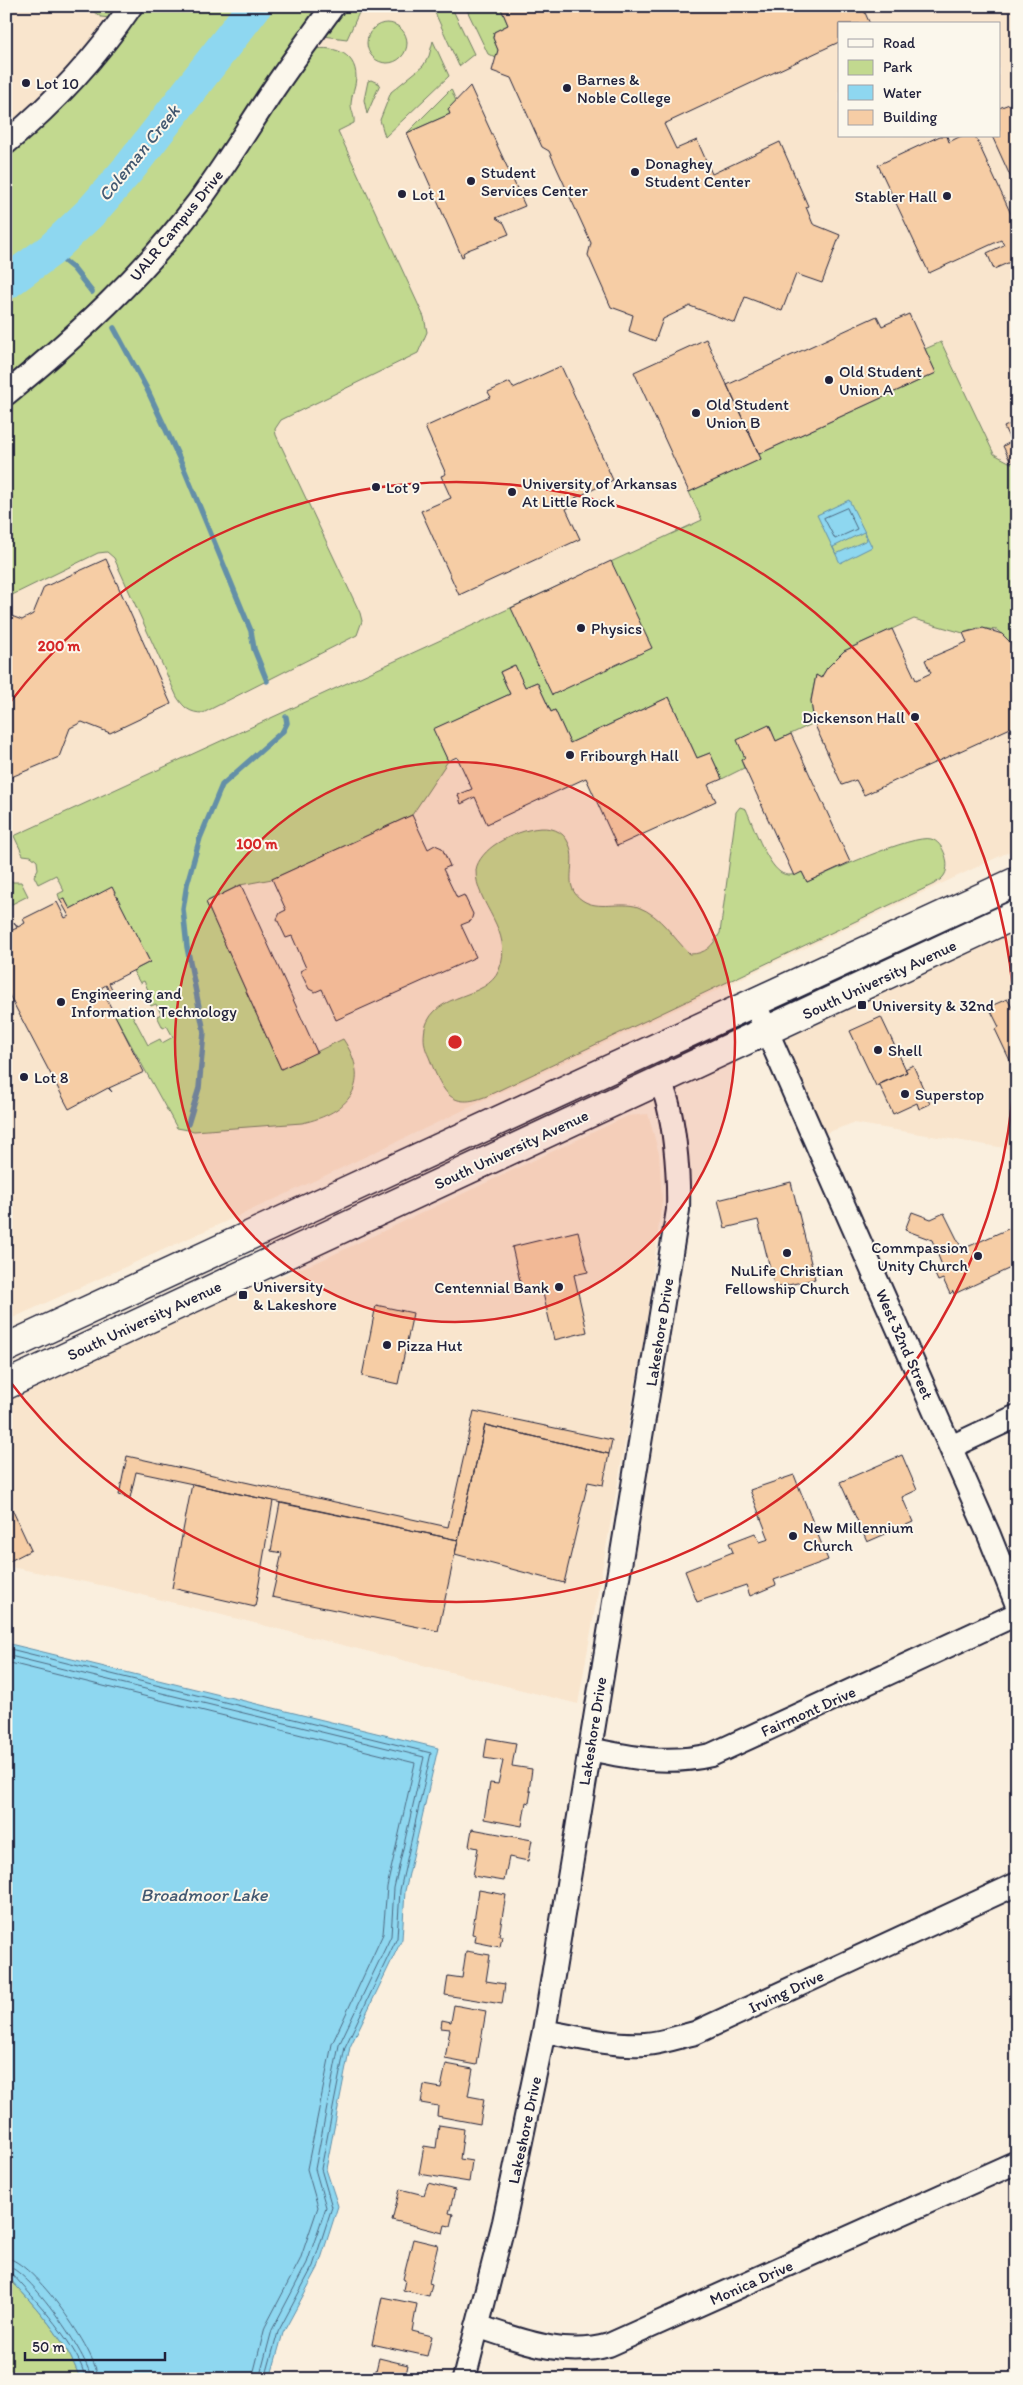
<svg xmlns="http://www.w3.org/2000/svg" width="1023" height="2385" font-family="Itim,sans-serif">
	<rect width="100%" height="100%" fill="#faefde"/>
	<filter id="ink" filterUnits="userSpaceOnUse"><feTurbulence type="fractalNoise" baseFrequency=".02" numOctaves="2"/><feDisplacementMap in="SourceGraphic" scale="10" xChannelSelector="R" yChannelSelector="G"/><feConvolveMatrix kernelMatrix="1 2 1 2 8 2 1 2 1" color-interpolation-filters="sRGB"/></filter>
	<g filter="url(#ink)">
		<path fill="#f9e5cd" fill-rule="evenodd" d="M6 6H1017V848L286 1194 6 1321ZM839 24H999V136H839Z
			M1017 915V1150L853 1123 813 1138 766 1031Z
			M648 1114 659 1154 662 1200 647 1320 578 1704 110 1587 6 1566V1401L248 1289 322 1260 628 1116Z"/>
		<path fill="#c2d98f" stroke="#727e65" d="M86 6H120L110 18 101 17Z
			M137 6H323L310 50C330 45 356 51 356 77 356 86 351 95 351 104 351 111 355 116 354 123L338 131 424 317 427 332 418 353 281 420 275 429 276 435 360 613 362 621 357 635 203 713C190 713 184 708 177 697L114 558 107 552 98 553 6 598V149Z
			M342 6H362L347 39 323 36Z
			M432 6H451L474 54 459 66Z
			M465 6H500L508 25 494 32 493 38 498 50 496 58 488 54Z
			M367 43a20 20 0 1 1 40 0a20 20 0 1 1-40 0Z
			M433 41 449 76 385 137 380 120 391 92 423 66 429 56Z
			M371 80 380 84 367 114 364 100 368 81Z
			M451 89 456 101 450 114 407 133Z
			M941 342 994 454 1011 463 1017 460V656L1010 642 997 630 978 628 963 633 914 619 844 651 827 668 821 678 816 675 811 700 814 723 776 741 769 725 745 758 741 760 744 768 722 779 710 753 697 758 669 697 570 743 555 710 551 712 537 682 525 687 514 665 500 672 510 694 434 729 448 761 412 815 272 879 240 885 206 902 281 1069 343 1039C373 1084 349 1113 302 1123L194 1131 177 1128 114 1014 128 1007 148 1045 160 1039 162 1043 173 1037 167 1026 163 1028 157 1016 161 1014 156 1004 151 1006 146 995 149 992 144 981 140 983 133 971 150 962 112 888 70 909 64 898 60 900 58 894 64 891 56 875 38 884 34 876 38 869 37 861 31 856 23 855 14 836 702 520 689 492 761 459 759 454 936 373 925 349Z
			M740 807 746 809C753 825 766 862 780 872 787 877 795 875 802 872L807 882C827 873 913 834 931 839 944 842 952 867 943 877 941 880 936 882 934 884L487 1096C474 1101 459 1105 448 1094 439 1084 434 1070 429 1057 424 1047 423 1039 425 1028 436 990 486 1001 499 970 515 930 475 905 476 870 477 860 488 849 496 844 515 832 557 815 569 844 578 864 561 886 582 900 598 911 620 901 638 907 662 916 672 937 690 954 706 954 712 946 720 933L736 812Z
			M7 878 13 882H21L28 896 6 907Z
			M6 2275C34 2305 67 2339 80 2379H6Z"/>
		<path fill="#8ed7f0" stroke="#638fa8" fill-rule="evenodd" d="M849 500 872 547 840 563 817 515ZM864 532 867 540 836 554 833 547Z
			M6 1643 438 1748 405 1891 402 1939 350 2047 326 2169 338 2206 318 2268 283 2333 270 2379H80C67 2339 34 2305 6 2275Z"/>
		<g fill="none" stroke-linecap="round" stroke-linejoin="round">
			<path stroke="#4d6a83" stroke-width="1" d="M847 508 857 529 835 539 824 518Z
				M6 1648 431 1753 400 1890 397 1938 345 2047 321 2169 332 2207 313 2266 278 2332 265 2379
				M6 1655 424 1757 394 1888 391 1936 339 2045 315 2169 326 2207 307 2263 272 2330 259 2379
				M6 1662 415 1763 387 1887 383 1934 332 2044 307 2169 318 2207 300 2260 265 2327 252 2379
				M6 2258C32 2259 98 2353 98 2379
				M6 2266C27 2267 90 2357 91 2379
				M6 2272 12 2274C32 2296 82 2349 85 2379"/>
			<path stroke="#638fa8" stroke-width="5.5" d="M51 250 73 268 92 292
				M114 328 147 389 182 464 251 631 254 649 267 681
				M188 1124 199 1088 204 1032 187 947 183 909 187 884 200 838 222 785 283 731 287 723 286 717"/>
			<path stroke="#8ed7f0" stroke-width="34" d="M6 283 51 250 92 211 131 166 255 6"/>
		</g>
		<path fill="#f6cda5" stroke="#22223b" d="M500 6H862L870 24H839V42L664 124 676 149 697 140 712 174 780 142 808 206 806 207 813 224 840 235 822 283 796 274 782 311 745 297 735 323 690 306 663 319 655 341 629 331 633 315 611 307 588 255 591 243 549 151 542 147 511 78 492 71 498 50 493 38 494 32 508 25Z
			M470 86 525 206 496 218 504 223 509 234 468 250 463 253 464 256 462 257 407 133 450 114 448 109Z
			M1017 101V191L992 136H999V108Z
			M940 136H947L949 142 961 136H975L1017 227V233L1011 235 1013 241 1017 239V259L994 269 987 253 1004 245 1001 240 929 273 878 165Z
			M909 314 936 373 759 454 727 385 877 316 882 326Z
			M706 339 761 459 689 492 634 372Z
			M561 366 613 480 575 498 577 503 566 509 580 539 459 595 421 511 451 498 441 476 446 474 425 427 491 397 488 392 510 382 513 388Z
			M1017 421V460L1011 463 1003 446 1011 442 1004 427Z
			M106 559 171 704 110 733 82 722 70 728 59 757 9 778 6 777V614L22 620 33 614 44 587Z
			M611 561 652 648 552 695 511 608Z
			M983 628 1002 634 1010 642 1017 656V725L864 795 856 780 842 785 814 723 811 701 816 675 821 678 827 668 844 651 892 629 916 680 931 673 925 660 967 642 963 633Z
			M515 665 525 687 537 682 551 712 555 710 570 743 669 697 697 758 710 753 722 779 708 785 716 801 617 846 586 778 487 824 475 797 461 804 458 795 472 789 457 757 448 761 433 729 510 694 500 672Z
			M769 725 776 741 791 734 850 862 807 882 802 872 794 876 741 760 745 758 737 740Z
			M412 815 428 849 435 845 442 848 450 866 443 869 457 898 464 895 473 914 471 921 461 925 476 957 336 1020 322 989 315 992 309 989 300 971 306 968 292 936 286 938 277 919 280 913 286 910 272 879Z
			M241 885 317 1052 281 1069 206 902Z
			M112 887 150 962 109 983 112 989 109 991 106 985 101 988 144 1072 109 1088 112 1092 108 1088 69 1109 6 989V933L17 928 14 922 18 927 25 923 23 919 57 902 65 918 69 916 60 900 64 898 70 909Z
			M1007 999 1017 1015V1068L1014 1069 995 1029 999 1027 991 1011 993 1010 991 1006Z
			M881 1017 907 1072 876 1086 850 1031Z
			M913 1065 930 1104 919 1109 917 1103 893 1114 879 1084 907 1072 905 1069Z
			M791 1182 815 1279 775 1288 758 1220 725 1228 718 1200Z
			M912 1212 931 1219 944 1213 961 1247 965 1248 1017 1225V1265L954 1294 953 1291 950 1294 943 1279 938 1281 934 1272 943 1268 932 1240 905 1230Z
			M578 1231 588 1272 574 1275 587 1332 554 1340 541 1285 522 1290 512 1247Z
			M376 1305 413 1313 398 1384 362 1376Z
			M474 1411 612 1440 609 1454 485 1425 458 1540 136 1472 130 1498 119 1495 127 1456 448 1527Z
			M485 1425 609 1454 603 1485 588 1482 564 1583 455 1554Z
			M902 1455 917 1490 902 1497 913 1522 867 1542 840 1482Z
			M794 1475 828 1560 774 1580 776 1585 750 1596 746 1585 697 1602 685 1571 733 1552 729 1543 755 1533 760 1542 769 1539 750 1490Z
			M192 1484 273 1501 255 1607 172 1588Z
			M280 1503 458 1540 438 1631 272 1597 282 1553 271 1551Z
			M12 1509 31 1550 6 1563V1512Z
			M487 1738 516 1743 512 1766 532 1769 529 1791H531L529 1803 526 1802 522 1826 484 1819 490 1783 498 1784 503 1761 484 1758Z
			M472 1829 532 1840 528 1861 509 1857 504 1881 473 1876 478 1848 469 1846Z
			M479 1890 506 1895 499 1936H502L500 1947 475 1942 476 1935 472 1934Z
			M466 1951 490 1955 486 1981 505 1984 502 2004 445 1995 448 1976 462 1978Z
			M454 2005 486 2011 477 2065 445 2059 450 2029 441 2028 442 2020 451 2022Z
			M446 2064 473 2069 468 2096 484 2099 480 2124 437 2116 438 2106 421 2103 424 2085 441 2088Z
			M439 2125 464 2129 460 2159 472 2161 469 2182 419 2174 424 2146 436 2148Z
			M428 2183 455 2190 449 2213 453 2214 450 2226 445 2225 443 2233 392 2220 400 2189 424 2195Z
			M413 2239 438 2245 429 2283 432 2284 429 2296 403 2290 405 2280 403 2279Z
			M382 2297 417 2304 412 2331 432 2336 427 2356 372 2344Z
			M379 2358 408 2365 405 2379H374Z"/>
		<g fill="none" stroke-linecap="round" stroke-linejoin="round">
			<g stroke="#22223b" stroke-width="26">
				<path id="street" d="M6 143C54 103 96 58 131 6
					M6 394C77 336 144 274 199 201 224 167 246 131 269 96 289 66 311 36 333 6
					M754 1002 989 1535 1017 1605
					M951 1447 1017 1416
					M590 1749C631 1758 668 1765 711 1755L1017 1614
					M544 2031C576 2037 611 2046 645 2044 662 2043 678 2037 695 2033L1017 1884
					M477 2326C520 2340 564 2358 609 2345L1017 2162
					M464 2379 504 2222 544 2031 678 1210C679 1177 675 1109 659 1080"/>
			</g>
			<g stroke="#22223b" stroke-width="31">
				<path id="secondary" d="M6 1348 1017 881
					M6 1385 1017 914"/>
			</g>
			<use href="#street" stroke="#fbf7ec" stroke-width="22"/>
			<use href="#secondary" stroke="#fbf7ec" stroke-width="28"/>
		</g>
	</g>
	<circle cx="455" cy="1042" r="280" fill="#d62828" fill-opacity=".12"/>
	<g fill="none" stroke="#d62828" stroke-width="2.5">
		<circle cx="455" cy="1042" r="280"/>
		<path d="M8 705A560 560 0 1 1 8 1379"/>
	</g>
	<g fill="#22223b" stroke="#fbf7ec" stroke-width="2">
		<circle cx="26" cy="83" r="5"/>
		<circle cx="567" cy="88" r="5"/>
		<circle cx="635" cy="172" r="5"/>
		<circle cx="471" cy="181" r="5"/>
		<circle cx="402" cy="194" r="5"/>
		<circle cx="947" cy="196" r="5"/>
		<circle cx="829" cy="380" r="5"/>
		<circle cx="696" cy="413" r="5"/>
		<circle cx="376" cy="487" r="5"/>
		<circle cx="512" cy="492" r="5"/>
		<circle cx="581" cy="628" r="5"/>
		<circle cx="915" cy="717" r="5"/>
		<circle cx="570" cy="755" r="5"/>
		<circle cx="61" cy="1002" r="5"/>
		<rect x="857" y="1000" width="10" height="10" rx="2.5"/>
		<circle cx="878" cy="1050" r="5"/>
		<circle cx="24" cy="1077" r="5"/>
		<circle cx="905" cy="1094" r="5"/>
		<circle cx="787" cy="1253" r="5"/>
		<circle cx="978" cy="1256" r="5"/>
		<circle cx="559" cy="1287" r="5"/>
		<rect x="238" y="1290" width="10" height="10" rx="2.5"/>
		<circle cx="387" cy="1345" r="5"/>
		<circle cx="793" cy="1536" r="5"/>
	</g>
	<g text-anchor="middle" stroke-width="4" stroke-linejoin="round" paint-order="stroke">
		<g font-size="16" fill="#22223b" stroke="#fbf7ec" text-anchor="start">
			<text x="577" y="85">Barnes &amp;<tspan x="577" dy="18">Noble College</tspan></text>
			<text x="36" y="89">Lot 10</text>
			<text x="645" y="169">Donaghey<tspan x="645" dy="18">Student Center</tspan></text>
			<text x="481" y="178">Student<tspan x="481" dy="18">Services Center</tspan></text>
			<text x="412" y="200">Lot 1</text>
			<text x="937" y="202" text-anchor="end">Stabler Hall</text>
			<text x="839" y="377">Old Student<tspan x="839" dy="18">Union A</tspan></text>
			<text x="706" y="410">Old Student<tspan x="706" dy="18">Union B</tspan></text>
			<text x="522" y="489">University of Arkansas<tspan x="522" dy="18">At Little Rock</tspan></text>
			<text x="386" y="493">Lot 9</text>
			<text x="591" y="634">Physics</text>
			<text x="905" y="723" text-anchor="end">Dickenson Hall</text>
			<text x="580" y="761">Fribourgh Hall</text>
			<text x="71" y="999">Engineering and<tspan x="71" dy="18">Information Technology</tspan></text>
			<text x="872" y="1011">University &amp; 32nd</text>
			<text x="888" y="1056">Shell</text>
			<text x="34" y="1083">Lot 8</text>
			<text x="915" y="1100">Superstop</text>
			<text x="968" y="1253" text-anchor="end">Commpassion<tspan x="968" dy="18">Unity Church</tspan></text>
			<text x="787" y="1276" text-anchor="middle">NuLife Christian<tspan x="787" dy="18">Fellowship Church</tspan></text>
			<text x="253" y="1292">University<tspan x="253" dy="18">&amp; Lakeshore</tspan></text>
			<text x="549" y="1293" text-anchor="end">Centennial Bank</text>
			<text x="397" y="1351">Pizza Hut</text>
			<text x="803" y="1533">New Millennium<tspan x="803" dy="18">Church</tspan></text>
		</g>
		<g font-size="16" fill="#22223b" stroke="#fbf7ec">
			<text transform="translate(176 225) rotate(-51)" y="6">UALR Campus Drive</text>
			<text transform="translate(879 979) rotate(-25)" y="6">South University Avenue</text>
			<text transform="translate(511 1149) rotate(-25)" y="6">South University Avenue</text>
			<text transform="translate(144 1320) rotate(-25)" y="6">South University Avenue</text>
			<text transform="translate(659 1332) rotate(-81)" y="6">Lakeshore Drive</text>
			<text transform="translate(905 1344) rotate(66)" y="6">West 32nd Street</text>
			<text transform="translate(808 1711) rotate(-24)" y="6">Fairmont Drive</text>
			<text transform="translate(592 1731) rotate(-81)" y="6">Lakeshore Drive</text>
			<text transform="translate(786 1991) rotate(-25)" y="6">Irving Drive</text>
			<text transform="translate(524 2130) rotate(-78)" y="6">Lakeshore Drive</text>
			<text transform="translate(751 2282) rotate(-24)" y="6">Monica Drive</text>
		</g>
		<g font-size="18" font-style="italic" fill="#425871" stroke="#fbf7ec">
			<text transform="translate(139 153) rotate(-51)" y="6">Coleman Creek</text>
			<text x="204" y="1901">Broadmoor Lake</text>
		</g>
	</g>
	<circle cx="455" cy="1042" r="8" fill="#d62828" stroke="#fbf7ec" stroke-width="2.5"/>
	<g font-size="15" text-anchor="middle" font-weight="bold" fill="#d62828" stroke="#fbf7ec" stroke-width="4" stroke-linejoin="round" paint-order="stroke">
		<text x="59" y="651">200 m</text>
		<text x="257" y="849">100 m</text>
	</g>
	<rect width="1023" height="2385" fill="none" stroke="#fbf7ec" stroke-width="25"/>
	<rect x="12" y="12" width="998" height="2360" fill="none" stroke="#22223b" stroke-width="2" filter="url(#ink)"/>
	<rect x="838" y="22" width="162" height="115" fill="#fbf7ec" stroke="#a4a2a5"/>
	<rect x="848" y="39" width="25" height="8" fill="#fbf7ec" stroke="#a4a2a5"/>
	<text x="883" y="48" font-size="15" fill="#22223b">Road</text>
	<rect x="848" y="60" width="25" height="15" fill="#c2d98f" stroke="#a4a2a5"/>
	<text x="883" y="72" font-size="15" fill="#22223b">Park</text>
	<rect x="848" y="85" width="25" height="15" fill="#8ed7f0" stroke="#a4a2a5"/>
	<text x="883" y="98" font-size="15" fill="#22223b">Water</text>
	<rect x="848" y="110" width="25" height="15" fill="#f6cda5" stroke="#a4a2a5"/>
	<text x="883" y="122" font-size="15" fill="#22223b">Building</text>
	<path d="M25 2352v8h140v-8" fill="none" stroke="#22223b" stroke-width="2.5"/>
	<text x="32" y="2352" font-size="15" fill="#22223b" stroke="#fbf7ec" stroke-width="4" paint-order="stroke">50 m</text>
</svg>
